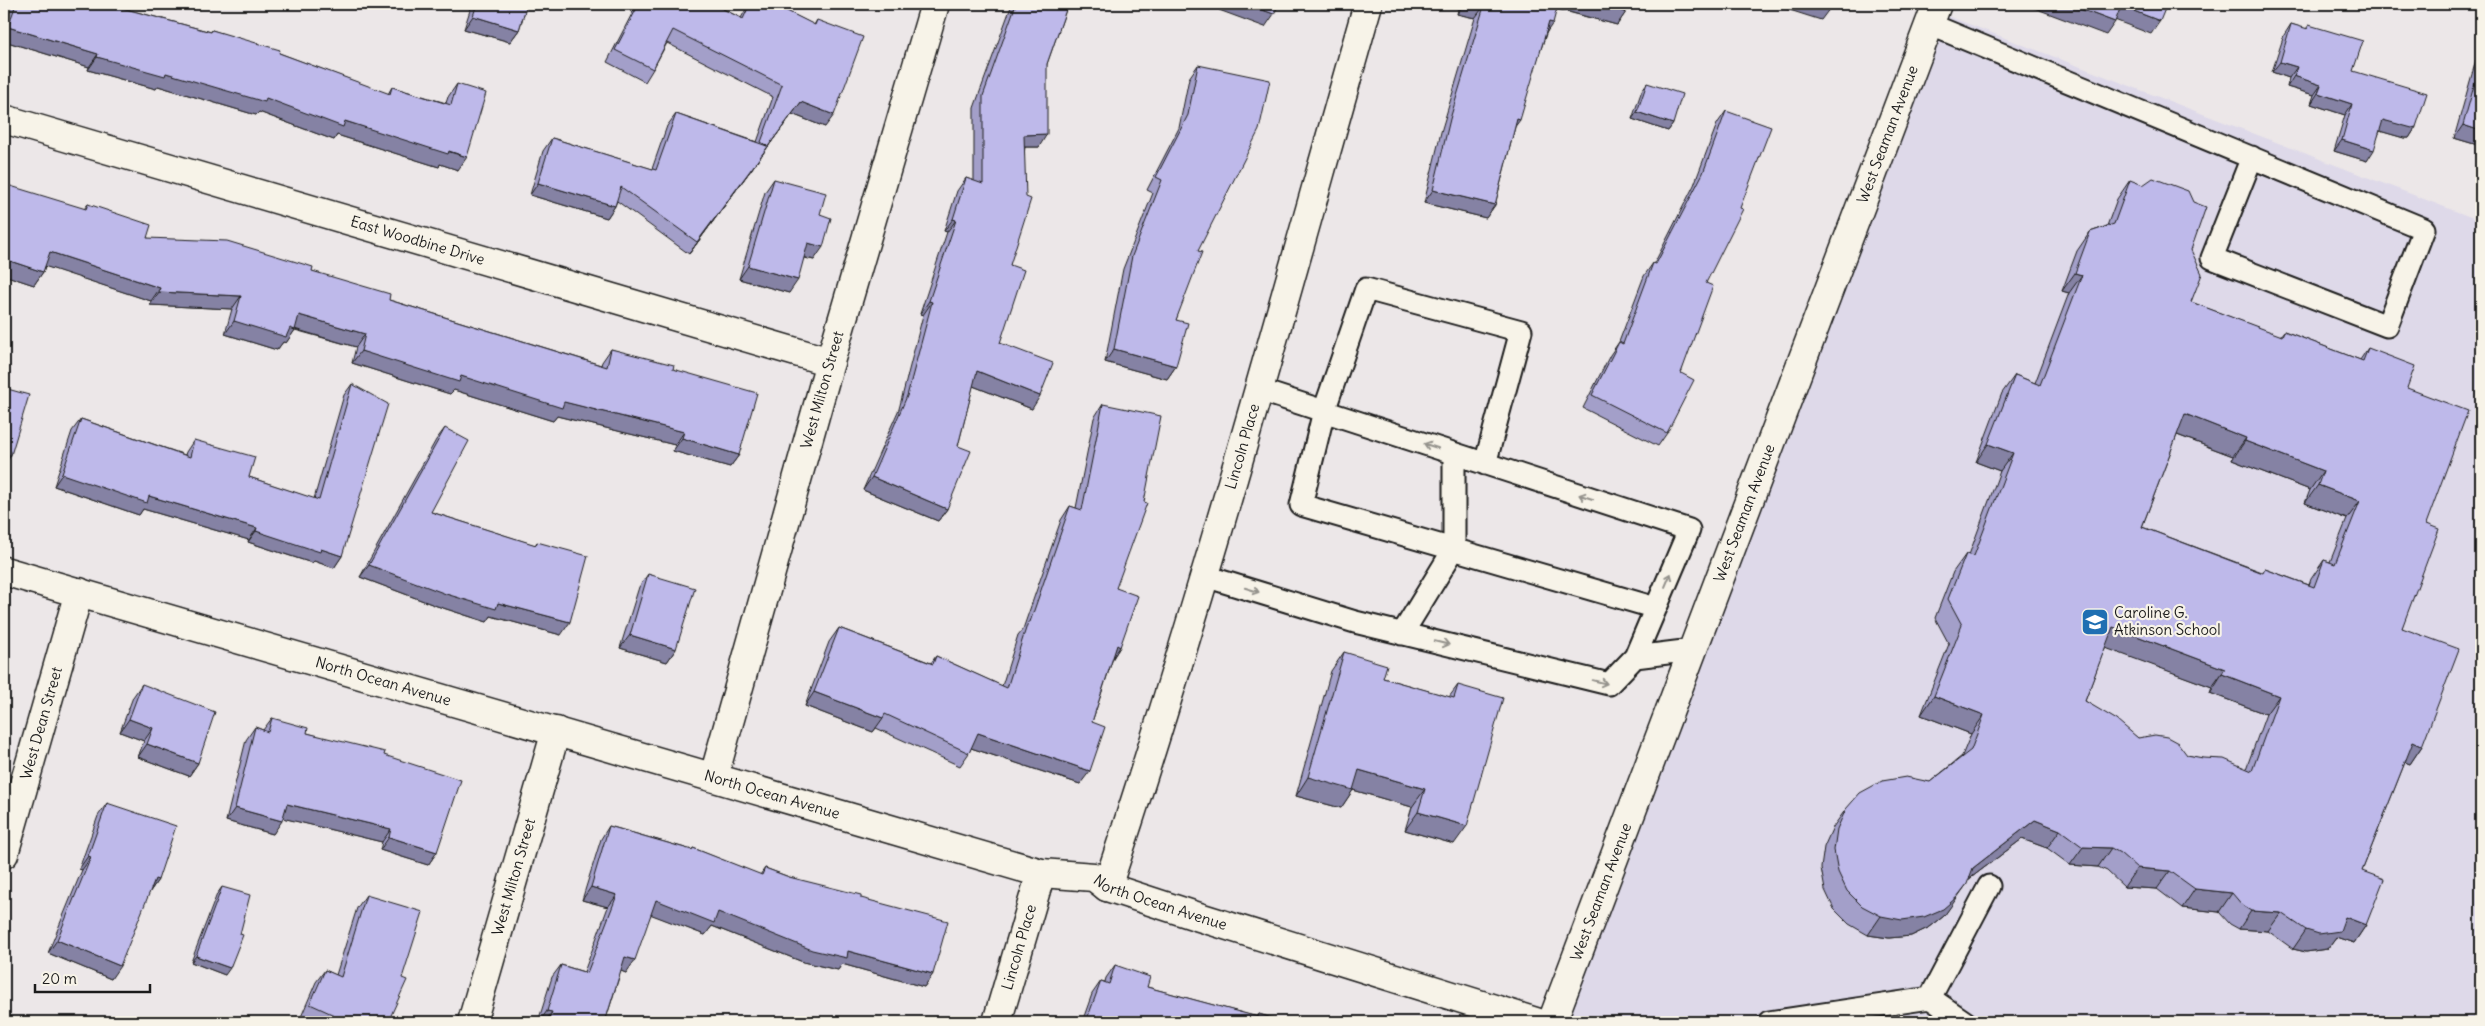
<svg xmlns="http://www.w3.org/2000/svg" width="2485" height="1026" font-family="Delius,sans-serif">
	<rect width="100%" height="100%" fill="#ece7e8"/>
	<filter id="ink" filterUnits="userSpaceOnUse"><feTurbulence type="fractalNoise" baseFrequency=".02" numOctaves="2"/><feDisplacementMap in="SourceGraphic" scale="10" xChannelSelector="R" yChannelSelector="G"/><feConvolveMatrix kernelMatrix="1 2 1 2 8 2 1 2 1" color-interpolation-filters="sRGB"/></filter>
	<g filter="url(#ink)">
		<path fill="#ded9e9" d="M1940 13 2481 221V1022H1555Z"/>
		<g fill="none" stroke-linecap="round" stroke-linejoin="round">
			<g stroke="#1c1c1c" stroke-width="25">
				<path id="lane" d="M1929 24 2424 229 2387 326 2212 258 2252 157
					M1485 464 1521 331 1366 289 1324 411 1301 505 1656 608
					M1205 576 1355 622 1609 684 1635 657 1689 530 1259 390
					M1402 634 1454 549V454
					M1635 657 1692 650
					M1930 998 1989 886
					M1769 1022 1930 998 1965 1022"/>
			</g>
			<g stroke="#1c1c1c" stroke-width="31">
				<g id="street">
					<path id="s1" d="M4 119 830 362"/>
					<path id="s2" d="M4 571 1041 873 1094 877 1107 887 1196 916 1536 1022"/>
					<path id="s3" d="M714 776 830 362 935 4"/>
					<path id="s4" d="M4 854 79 592"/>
					<path id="s5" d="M1107 887C1204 596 1284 299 1368 4"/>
					<path id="s6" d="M472 1022 556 731"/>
					<path id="s7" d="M997 1022 1041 873"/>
				</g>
			</g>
			<g stroke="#1c1c1c" stroke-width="31">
				<g id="secondary">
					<path id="s8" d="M1552 1022 1937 4"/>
				</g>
			</g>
			<use href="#lane" stroke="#f7f3e8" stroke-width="21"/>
			<use href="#street" stroke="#f7f3e8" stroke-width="28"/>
			<use href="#secondary" stroke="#f7f3e8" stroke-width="28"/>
		</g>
		<path fill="#a39fc9" stroke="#1c1c1c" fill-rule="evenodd" d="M11 4H100L110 7 111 5 211 32 212 30 279 53 388 94 392 87 446 103 448 97 457 84 458 170 440 164 439 167 337 135 334 140 259 112 256 115 158 86 156 89 88 70 89 67 4 41V26Z
			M472 4H527L519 30 510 42 464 29Z
			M637 4H713L741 18 749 4H773L814 25 817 20 825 127 792 114 689 254 617 201 615 206 607 218 530 195 543 151 552 138 652 169 667 126 676 114 757 142 773 97 667 43 653 69 645 82 607 62Z
			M1012 4H1068L1047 64 1039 147H1025L1000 343 1032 409 973 386 958 446 947 509 938 521 863 490 899 409 923 315 920 314 947 232 944 231 957 191 966 178 974 181V108Z
			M1459 4H1628L1626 12 1617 25 1557 9 1546 34 1515 127 1495 205 1486 218 1424 203 1441 132 1475 18 1457 14Z
			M2291 24 2306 29 2309 25 2353 71 2416 127 2409 138H2404L2380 131 2367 161 2334 151 2345 115 2311 104 2314 95 2287 87 2289 78 2272 72 2284 35Z
			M2481 53V146L2454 138 2476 60Z
			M1198 65V251L1176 320V366L1167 379 1105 362 1123 269 1153 193 1147 190 1179 128 1189 78Z
			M1647 83 1673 124 1668 131 1632 119 1642 90Z
			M1726 111 1706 283 1681 373 1667 433 1658 446 1583 408 1610 355 1619 342 1644 276 1653 263 1654 264 1694 185 1717 124Z
			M774 179 820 214 814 260 804 258 789 293 739 279 765 192Z
			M2130 180 2191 250V302L2280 336 2284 331 2360 360 2368 348 2407 388 2426 524 2402 628 2422 746 2410 764 2405 762 2362 871 2366 925 2354 943 2336 937 2327 949 2306 952 2293 949 2268 931 2239 929 2230 924 2219 912 2182 908 2157 889 2124 887 2107 871 2098 867 2070 865 2047 848 2022 839 1968 880 1944 916 1930 927 1911 936 1889 938 1868 935 1849 924 1834 909 1825 890 1821 868 1824 847 1833 827 1846 809 1930 782 1962 756 1971 734 1921 715 1949 644 1935 618 1953 572 1966 554 1969 555 2000 471 1976 462 2002 393 2015 375 2035 383 2069 293 2062 291 2077 251 2090 232 2107 226 2117 199ZM2177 435 2233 456 2232 460 2310 490 2305 503 2347 519 2330 562 2324 560 2311 579 2309 585 2265 569 2262 572 2142 527ZM2105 647 2212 687 2210 693 2266 714 2246 769 2187 755 2138 738 2085 701Z
			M88 204 147 238 312 271 389 300 601 365 602 362 611 349 673 369 739 455 730 467 673 451 675 445 557 416 553 421 454 390 450 394 352 363 356 347 295 330 286 343 283 342 277 350 225 334 232 309 150 305 151 301 45 266 43 272 34 285 4 275 84 209Z
			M352 384 342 556 334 568 314 561 312 563 248 542 249 540 143 509 139 515 54 486 72 431 81 419 185 455 186 452 194 440 249 477 314 499 344 395Z
			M1103 404 1120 647 1113 658 1092 722 1080 784 971 748 969 753 960 766 876 728 873 732 805 706 829 642 839 628 931 663 936 656 1002 686 1018 635 1023 629 1061 520 1070 506 1076 508 1094 418Z
			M445 428 431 512 535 545 537 542 561 635 491 616 487 622 437 606 360 577 436 440Z
			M648 574 676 649 667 662 620 648 639 587Z
			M1344 652 1383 678 1449 697 1458 685 1454 844 1405 830 1412 807 1353 790 1341 808 1296 796 1331 671Z
			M142 684 198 763 189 776 138 757 144 741 120 732 133 697Z
			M272 718 307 733 384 755 437 852 428 865 380 850 382 842 283 818 273 834 226 821 246 740 255 727 263 730Z
			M107 803 158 880 149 893 111 979 48 953 82 870 79 869 98 816Z
			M609 826 692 850 693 848 760 875 765 868 789 877 861 898 933 974 924 987 842 964 838 970 803 962 712 926 705 935 651 914 626 973 621 971 605 1022H538L552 977 561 965 584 972 608 907 582 900 601 839Z
			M222 887 225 975 191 962 217 894Z
			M366 895 388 1022H312L301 1017 316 982 325 970 336 975 357 908Z
			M1115 965 1147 987 1257 1017 1259 1014 1284 1022H1082L1092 994 1101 981 1105 982 1106 978Z"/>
		<path fill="#8582a4" stroke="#1c1c1c" d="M1223 4H1246L1274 14 1265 27 1219 10Z
			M1464 4H1477L1484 6 1475 18 1457 14Z
			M1554 4H1596L1626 12 1617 25 1551 7Z
			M1779 4H1819L1830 8 1821 20 1777 6Z
			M2031 4H2067L2115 22 2106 35 2029 6Z
			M2121 6 2160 21 2151 34 2112 19Z
			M473 16 519 30 510 42 464 29Z
			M1549 22 1553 23 1544 36Z
			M8 27 98 54 89 67 4 41V34Z
			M97 57 166 73 266 98 467 157 458 170 440 164 439 167 337 135 334 140 259 112 256 115 158 86 156 89 88 70Z
			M2280 62 2297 67 2289 78 2272 72Z
			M2294 76 2321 85 2314 95 2287 87Z
			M2318 93 2352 104 2345 115 2311 104Z
			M801 102 834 115 825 127 792 114 689 254Z
			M1637 112 1673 124 1668 131 1632 119Z
			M1517 119 1520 120 1511 132Z
			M2383 120 2416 127 2409 138H2404L2376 130Z
			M2463 125 2481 131V146L2454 138Z
			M1047 134 1039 147H1016L1024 135Z
			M2342 140 2374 150 2367 161 2334 151Z
			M538 183 615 206 607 218 530 195Z
			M1433 190 1495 205 1486 218 1424 203Z
			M953 219 956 220 947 232 944 231Z
			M808 243 823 247 814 260 799 256Z
			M50 252 160 288 151 301 41 265Z
			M4 259 43 272 34 285 4 275Z
			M748 266 798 280 789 293 739 279Z
			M2075 273 2082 275 2069 293 2062 291Z
			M159 292 241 296 232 309 150 305Z
			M929 301 932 302 923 315 920 314Z
			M299 315 365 334 356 347 291 328 295 330 286 343 283 342 277 350 225 334 234 321Z
			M1114 349 1176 366 1167 379 1105 362Z
			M361 351 461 376 684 432 675 445 557 416 553 421 454 390 450 394 352 363Z
			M977 371 1040 396 1032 409 968 384Z
			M2185 414 2246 438 2233 456 2172 433Z
			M682 438 739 455 730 467 673 451Z
			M2245 441 2323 471 2310 490 2232 460Z
			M1988 444 2013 453 2000 471 1976 462Z
			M4 455H11L4 466Z
			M62 474 149 496 257 528 249 540 143 509 139 515 54 486Z
			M872 477 947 509 938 521 863 490Z
			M2318 485 2360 501 2347 519 2305 503Z
			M256 531 321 549 342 556 334 568 314 561 312 563 248 542Z
			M369 565 498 603 570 622 561 635 491 616 487 622 437 606 360 577Z
			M2113 627 2225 669 2212 687 2100 646Z
			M630 635 676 649 667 662 620 648Z
			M1117 645 1120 647 1111 661Z
			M2222 674 2279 696 2266 714 2210 693Z
			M814 692 883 718 873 732 805 706Z
			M1934 696 1984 715 1971 734 1921 715Z
			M129 719 153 728 144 741 120 732Z
			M978 733 1090 771 1080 784 968 747Z
			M2413 742 2422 746 2410 764 2400 760Z
			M147 744 198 763 189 776 138 757Z
			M1359 770 1425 789 1412 807 1353 790 1341 808 1296 796 1308 777Z
			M287 804 391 829 382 842 278 817Z
			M235 808 282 821 273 834 226 821Z
			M1418 812 1467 826 1454 844 1405 830Z
			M2035 820 2060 830 2047 848 2022 839 1960 886 1973 868Z
			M389 837 437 852 428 865 380 850Z
			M2083 847 2111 848 2098 867 2070 865Z
			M88 856 91 857 82 870 79 869Z
			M2137 868 2170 871 2157 889 2124 887Z
			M155 879 158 880 149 893Z
			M1967 884 1944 916 1930 927 1911 936 1889 938 1868 935 1881 916Z
			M591 887 617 895 608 907 582 900Z
			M2195 889 2232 893 2219 912 2182 908Z
			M656 900 718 912 848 951 933 974 924 987 842 964 838 970 803 962 712 926 705 935 647 913Z
			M2251 911 2281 913 2268 931 2239 929Z
			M2345 917 2366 925 2354 943 2336 937 2327 949 2306 952 2293 949 2306 930Z
			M57 940 120 966 111 979 48 953Z
			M196 956 230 968 225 975 191 962Z
			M625 957 635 960 626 973 616 969Z
			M547 1011 552 1012 545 1022H539Z"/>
		<path fill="#beb9ea" stroke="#1c1c1c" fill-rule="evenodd" d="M16 4H100L111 7V5L211 32 212 30 280 50 279 53 390 94 392 87 451 105 457 84 486 93 467 157 449 151 448 154 345 121 343 127 266 98 265 102 166 73 165 76 97 57 98 54 8 27Z
			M477 4H527L519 30 473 16Z
			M639 4H713L743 19 750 4H773L815 25 817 20 863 37 834 115 801 102 697 242 621 187 615 206 538 183 552 138 656 170 676 114 767 146 761 142 782 85 673 30 653 69 615 50Z
			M1016 4H1068L1047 64V134L1024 135 1026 197 1031 199 1010 265 1024 270 1000 343 1053 363 1040 396 977 371 958 446 971 451 947 509 872 477 907 396 932 302 929 301 956 220 953 219 966 178 983 184V96Z
			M1246 4H1279L1274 14Z
			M1477 4H1558L1553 23 1549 22 1520 120 1517 119 1495 205 1433 190 1450 119 1484 6Z
			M1596 4H1628L1626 12Z
			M1819 4H1832L1830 8Z
			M2067 4H2167L2160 21 2121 6 2115 22Z
			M2291 24 2308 29 2309 25 2363 41 2353 71 2427 93 2416 127 2412 128 2383 120 2374 150 2342 140 2352 104 2318 93 2321 85 2294 76 2297 67 2280 62Z
			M2481 61V131L2463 125Z
			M1198 65 1270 80 1259 130 1198 251 1202 252 1176 320 1188 323 1176 366 1114 349 1132 256 1162 180 1156 177 1188 115Z
			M1647 83 1682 94 1673 124 1637 112Z
			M1726 111 1771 127 1740 208 1743 209 1706 283 1713 286 1681 373 1694 380 1667 433 1592 395 1619 342 1623 344 1653 263 1656 264 1703 173Z
			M2153 178 2188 191 2193 202 2206 207 2191 250 2202 274 2191 302 2282 336 2284 331 2363 361 2368 348 2415 366 2407 388 2468 411 2426 524 2439 529 2402 628 2459 649 2422 746 2413 742 2362 871 2384 879 2366 925 2345 917 2340 931 2319 934 2306 930 2281 913 2251 911 2243 906 2232 893 2195 889 2170 871 2137 868 2120 853 2111 848 2083 847 2060 830 2035 820 1973 868 1967 884 1957 897 1943 909 1924 917 1902 920 1881 916 1862 906 1847 891 1838 872 1834 850 1837 829 1846 809 1860 793 1882 781 1906 777 1930 782 1971 750 1984 715 1934 696 1962 625 1948 599 1966 554 1974 556 2013 453 1988 444 2015 375 2040 385 2082 275 2075 273 2090 232 2114 224 2130 180 2143 185ZM2185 414 2246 438 2245 441 2323 471 2318 485 2360 501 2335 564 2324 560 2314 587 2265 569 2263 573 2142 527ZM2113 627 2225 669 2222 674 2279 696 2252 771 2224 759 2203 758 2187 755 2178 743 2167 737 2155 735 2138 738 2117 720 2085 701Z
			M774 179 826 193 820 214 831 218 823 247 808 243 798 280 748 266Z
			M4 184 86 209 88 204 151 225 147 238 227 241 313 267 312 271 390 294 389 300 607 367 611 349 674 365 673 369 757 393 739 455 682 438 684 432 564 402 562 408 461 376 459 382 361 351 365 334 299 315 295 330 290 328 286 337 234 321 241 296 159 292 160 288 50 252 43 272 4 259Z
			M352 384 388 404 342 556 321 549 320 552 256 531 257 528 149 496 147 503 62 474 81 419 190 457 194 440 255 457 249 477 319 500Z
			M4 388 29 395 11 455H4Z
			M1103 404 1161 416 1144 502 1147 503 1116 588 1138 596 1120 647 1117 645 1092 722 1105 727 1090 771 978 733 969 753 885 714 883 718 814 692 839 628 933 664 936 656 1007 688 1028 622H1030L1070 506 1082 510Z
			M445 428 469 441 431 512 536 545 537 542 588 556 570 622 498 603 496 609 446 594 369 565Z
			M648 574 695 588 676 649 630 635Z
			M1344 652 1387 665 1383 678 1454 698 1458 685 1503 698 1467 826 1418 812 1425 789 1359 770 1353 790 1308 777Z
			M142 684 215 712 198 763 147 744 153 728 129 719Z
			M272 718 308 728 307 733 385 752 384 755 461 780 437 852 389 837 391 829 287 804 282 821 235 808 255 727 268 732Z
			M107 803 176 826 158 880 155 879 120 966 57 940 91 857 88 856Z
			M609 826 692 850 693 848 762 875 765 868 789 877 861 895V898L948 921 933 974 848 951 847 958 812 950 718 912 714 923 656 900 635 960 625 957 605 1022H548L552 1012 547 1011 561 965 587 973 617 895 591 887Z
			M222 887 250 895 240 934 243 935 230 968 196 956Z
			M366 895 423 912 402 978 407 980 388 1022H330L332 1014 310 1004 325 970 341 977Z
			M1115 965 1150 977 1147 987 1258 1017 1259 1014 1284 1022H1086L1101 981 1109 984Z"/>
		<defs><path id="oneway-shaft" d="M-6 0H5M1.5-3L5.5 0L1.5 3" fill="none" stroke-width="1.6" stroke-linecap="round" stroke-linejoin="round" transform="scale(1.25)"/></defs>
		<g stroke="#94928c">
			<use href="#oneway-shaft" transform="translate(1431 446) rotate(-162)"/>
			<use href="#oneway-shaft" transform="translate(1586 497) rotate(-162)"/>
			<use href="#oneway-shaft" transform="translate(1668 580) rotate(-67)"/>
			<use href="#oneway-shaft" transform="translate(1252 590) rotate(17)"/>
			<use href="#oneway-shaft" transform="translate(1442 643) rotate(14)"/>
			<use href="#oneway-shaft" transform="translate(1600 682) rotate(14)"/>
		</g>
	</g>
	<defs>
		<g id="school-square" transform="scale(1.4375)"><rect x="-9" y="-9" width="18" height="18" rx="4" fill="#1f6fb2" stroke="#f7f3e8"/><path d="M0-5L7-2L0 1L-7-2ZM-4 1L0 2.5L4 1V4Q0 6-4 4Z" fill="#fff"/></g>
	</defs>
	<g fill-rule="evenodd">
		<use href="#school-square" x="2095" y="622"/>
	</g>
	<g text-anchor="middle" stroke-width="4.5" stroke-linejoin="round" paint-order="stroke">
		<g font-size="15" fill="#1c1c1c" stroke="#f7f3e8">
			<text dy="5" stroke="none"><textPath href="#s8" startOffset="949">West Seaman Avenue</textPath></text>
			<text dy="5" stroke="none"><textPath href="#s1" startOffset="431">East Woodbine Drive</textPath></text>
			<text dy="5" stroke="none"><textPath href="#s3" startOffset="401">West Milton Street</textPath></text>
			<text dy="5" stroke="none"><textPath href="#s5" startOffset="461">Lincoln Place</textPath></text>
			<text dy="5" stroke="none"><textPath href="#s8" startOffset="544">West Seaman Avenue</textPath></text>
			<text dy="5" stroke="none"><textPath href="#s2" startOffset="395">North Ocean Avenue</textPath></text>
			<text dy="5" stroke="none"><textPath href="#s4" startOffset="136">West Dean Street</textPath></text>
			<text dy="5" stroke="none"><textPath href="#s2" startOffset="800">North Ocean Avenue</textPath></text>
			<text dy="5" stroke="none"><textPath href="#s6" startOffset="151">West Milton Street</textPath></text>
			<text dy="5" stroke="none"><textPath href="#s8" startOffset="139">West Seaman Avenue</textPath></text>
			<text dy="5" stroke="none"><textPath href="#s2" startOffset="1205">North Ocean Avenue</textPath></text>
			<text dy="5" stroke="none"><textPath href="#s7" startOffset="78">Lincoln Place</textPath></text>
		</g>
		<g font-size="15" fill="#1c1c1c" stroke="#f7f3e8" text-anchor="start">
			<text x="2114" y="618">Caroline G.<tspan x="2114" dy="17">Atkinson School</tspan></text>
		</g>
	</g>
	<rect width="2485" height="1026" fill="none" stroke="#f7f3e8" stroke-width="20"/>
	<rect x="10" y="10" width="2465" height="1006" fill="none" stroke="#1c1c1c" stroke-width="2" filter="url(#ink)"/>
	<path d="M35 984v8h115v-8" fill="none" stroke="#1c1c1c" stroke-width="2.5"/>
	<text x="42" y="984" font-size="15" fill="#1c1c1c" stroke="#f7f3e8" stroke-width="4" paint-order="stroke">20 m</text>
</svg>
